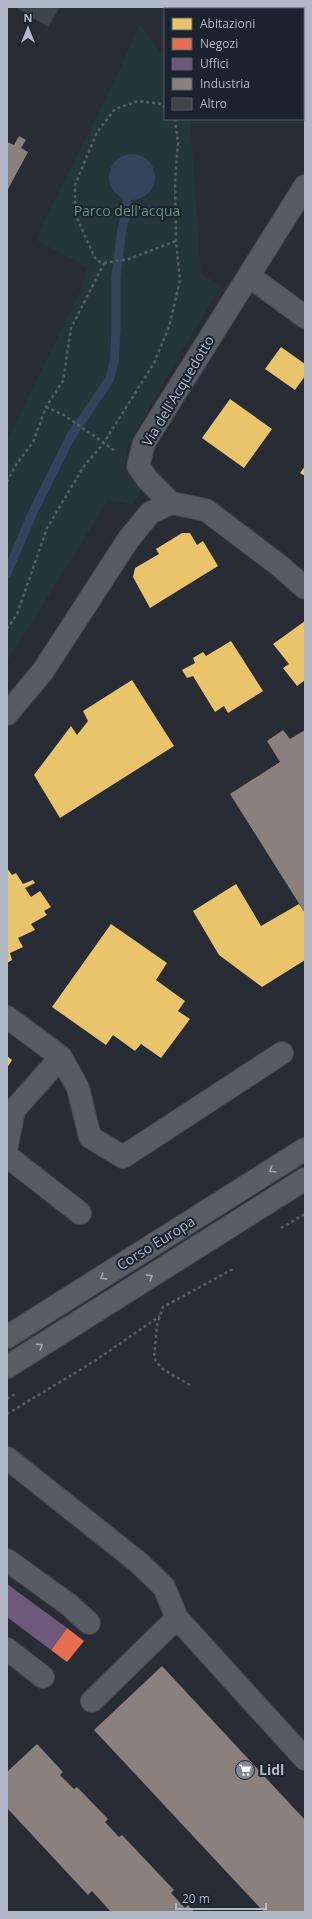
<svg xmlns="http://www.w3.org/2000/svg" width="312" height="1919" font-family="'Open Sans',sans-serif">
	<rect width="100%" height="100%" fill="#282c35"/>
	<path fill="#25363a" d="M140 25 165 59V119H190L201 274 221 285 128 444 125 470 142 488 133 505 109 499 7 661V441L82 288 87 267 38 241 41 228 111 88Z"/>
	<path fill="#35445d" d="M109 177a23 23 0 1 1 46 0a23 23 0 1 1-46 0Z"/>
	<path fill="#e9c46a" d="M281 347 305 364V376L295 390 265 369Z
		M230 399 272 429 244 468 202 438Z
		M305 466V476L300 473Z
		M182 533H190L197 545 203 541 218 566 150 608 133 577 135 568 159 554 156 549Z
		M305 621V680L297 686 283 668 289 664 273 644Z
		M231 641 263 691 228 713 224 706 215 712 193 676 187 678 182 670 195 663 193 658 203 652 206 656Z
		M132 680 174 746 60 818 34 775 71 726 77 735 88 721 83 711Z
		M7 868 12 875 16 873 23 884 33 880 35 883 25 888 31 897 40 891 51 907 44 911 47 915 31 924 35 930 18 938 23 947 10 953 12 960 7 963Z
		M236 884 261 926 299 904 305 913V960L262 987 219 955 193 911Z
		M111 924 167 963 156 980 185 1001 178 1011 190 1019 161 1058 141 1044 135 1051 113 1035 106 1045 52 1007Z
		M7 1056 12 1060 7 1068Z"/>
	<path fill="#e76f51" d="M67 1628 84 1641 67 1662 51 1650Z"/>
	<path fill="#6d597a" d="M7 1584 67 1628 51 1650 7 1617Z"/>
	<path fill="#8a817c" d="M19 136 26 140 21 148 28 152 7 191V142L14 145Z
		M283 730 290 739 305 730V913L230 794 280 762 267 741Z
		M162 1666 305 1820V1912H264L94 1730Z
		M37 1744 63 1772 60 1775 74 1789 77 1787 108 1819 105 1822 119 1837 122 1835 174 1890 171 1893 185 1908 188 1905 194 1912H111L92 1891 88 1895 7 1808V1772Z"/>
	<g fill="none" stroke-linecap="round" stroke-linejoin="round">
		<path stroke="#35445d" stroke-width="9" d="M7 573 32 514 71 436 109 380 114 363 116 330V276L122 228 128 206 127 200"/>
	</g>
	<path fill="#3f434a" d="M15 7H60L48 27Z
		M188 7H261L260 9H191Z"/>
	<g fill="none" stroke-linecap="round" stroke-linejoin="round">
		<g stroke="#44474e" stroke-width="24">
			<path id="minor" d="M249 276 305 317
				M171 503 148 480 138 466 144 443 305 186
				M7 714 43 671 128 540 150 513 171 503 206 510 280 566 305 588
				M7 1017 61 1057 14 1110 7 1145
				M61 1057 78 1088 90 1137 123 1157 282 1053
				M7 1156 80 1213
				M7 1458 138 1562 164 1587 177 1618 305 1759
				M7 1560 68 1604 89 1623
				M7 1649 43 1677
				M92 1701 177 1618"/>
		</g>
		<g stroke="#454952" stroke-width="24">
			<path id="major" d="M7 1337 305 1149
				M7 1367 305 1179"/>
		</g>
		<path stroke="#595f65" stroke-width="2.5" stroke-dasharray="3 3" stroke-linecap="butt" d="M104 263 129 259 176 241
			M46 407 64 415 114 450
			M7 482 16 465 33 442 46 407 63 381 71 328 104 263 96 260 75 214V185L97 132 115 109 138 101 162 104 165 108
			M7 629 17 614 47 528 84 466 103 444 154 363 169 327 180 280 176 241 175 181 178 143 175 119
			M281 1228 305 1214
			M190 1385 161 1368 154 1358 157 1325 163 1307 235 1268
			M7 1399 15 1394
			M7 1414 93 1362 160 1316"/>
		<use href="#minor" stroke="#575b63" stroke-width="22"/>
		<use href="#major" stroke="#5a5e64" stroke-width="22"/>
	</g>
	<defs><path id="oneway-chevron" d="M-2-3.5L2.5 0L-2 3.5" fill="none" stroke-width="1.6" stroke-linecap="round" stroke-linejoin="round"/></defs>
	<g stroke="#a0a6b2">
		<use href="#oneway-chevron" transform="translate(272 1170) rotate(148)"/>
		<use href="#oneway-chevron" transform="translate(103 1277) rotate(148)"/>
		<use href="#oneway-chevron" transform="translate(150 1277) rotate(-32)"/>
		<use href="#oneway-chevron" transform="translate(40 1346) rotate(-32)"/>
	</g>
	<defs>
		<g id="supermarket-disc" transform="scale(1)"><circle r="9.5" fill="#818793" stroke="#1b232f"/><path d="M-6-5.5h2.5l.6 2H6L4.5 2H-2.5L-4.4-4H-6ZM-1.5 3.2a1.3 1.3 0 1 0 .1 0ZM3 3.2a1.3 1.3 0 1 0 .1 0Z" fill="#fff"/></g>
	</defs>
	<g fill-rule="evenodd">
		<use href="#supermarket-disc" x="245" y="1770"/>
	</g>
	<g text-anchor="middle" stroke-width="4" stroke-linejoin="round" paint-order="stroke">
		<g font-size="14" fill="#699776" stroke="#1b232f">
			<text x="127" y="216">Parco dell'acqua</text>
		</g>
		<g font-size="14" fill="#b1b8c6" stroke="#1b232f">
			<text transform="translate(178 391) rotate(-59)" y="5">Via dell'Acquedotto</text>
			<text transform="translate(156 1243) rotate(-32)" y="5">Corso Europa</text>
		</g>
		<g font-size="14" font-weight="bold" fill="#b1b8c6" stroke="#1b232f" text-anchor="start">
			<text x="259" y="1775">Lidl</text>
		</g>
	</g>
	<rect width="312" height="1919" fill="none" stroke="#b1b8c6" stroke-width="16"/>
	<rect x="164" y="8" width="140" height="112" fill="#1b232f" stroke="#575f6b"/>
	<rect x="172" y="18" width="20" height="12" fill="#e9c46a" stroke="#575f6b"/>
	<text x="200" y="28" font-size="12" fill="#b1b8c6">Abitazioni</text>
	<rect x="172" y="38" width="20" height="12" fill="#e76f51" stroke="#575f6b"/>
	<text x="200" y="48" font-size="12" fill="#b1b8c6">Negozi</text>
	<rect x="172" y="58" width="20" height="12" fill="#6d597a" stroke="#575f6b"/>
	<text x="200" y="68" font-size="12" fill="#b1b8c6">Uffici</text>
	<rect x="172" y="78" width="20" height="12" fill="#8a817c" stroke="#575f6b"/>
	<text x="200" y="88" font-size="12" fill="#b1b8c6">Industria</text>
	<rect x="172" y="98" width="20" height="12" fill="#3f434a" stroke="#575f6b"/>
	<text x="200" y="108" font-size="12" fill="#b1b8c6">Altro</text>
	<g transform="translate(28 28)" stroke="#1b232f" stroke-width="3" paint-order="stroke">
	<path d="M0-3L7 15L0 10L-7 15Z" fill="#b1b8c6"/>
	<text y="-6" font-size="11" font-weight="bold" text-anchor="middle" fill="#b1b8c6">N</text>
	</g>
	<path d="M176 1903v6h90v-6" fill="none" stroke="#b1b8c6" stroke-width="2"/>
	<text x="182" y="1903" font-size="12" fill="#b1b8c6" stroke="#1b232f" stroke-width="3" paint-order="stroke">20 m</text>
</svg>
